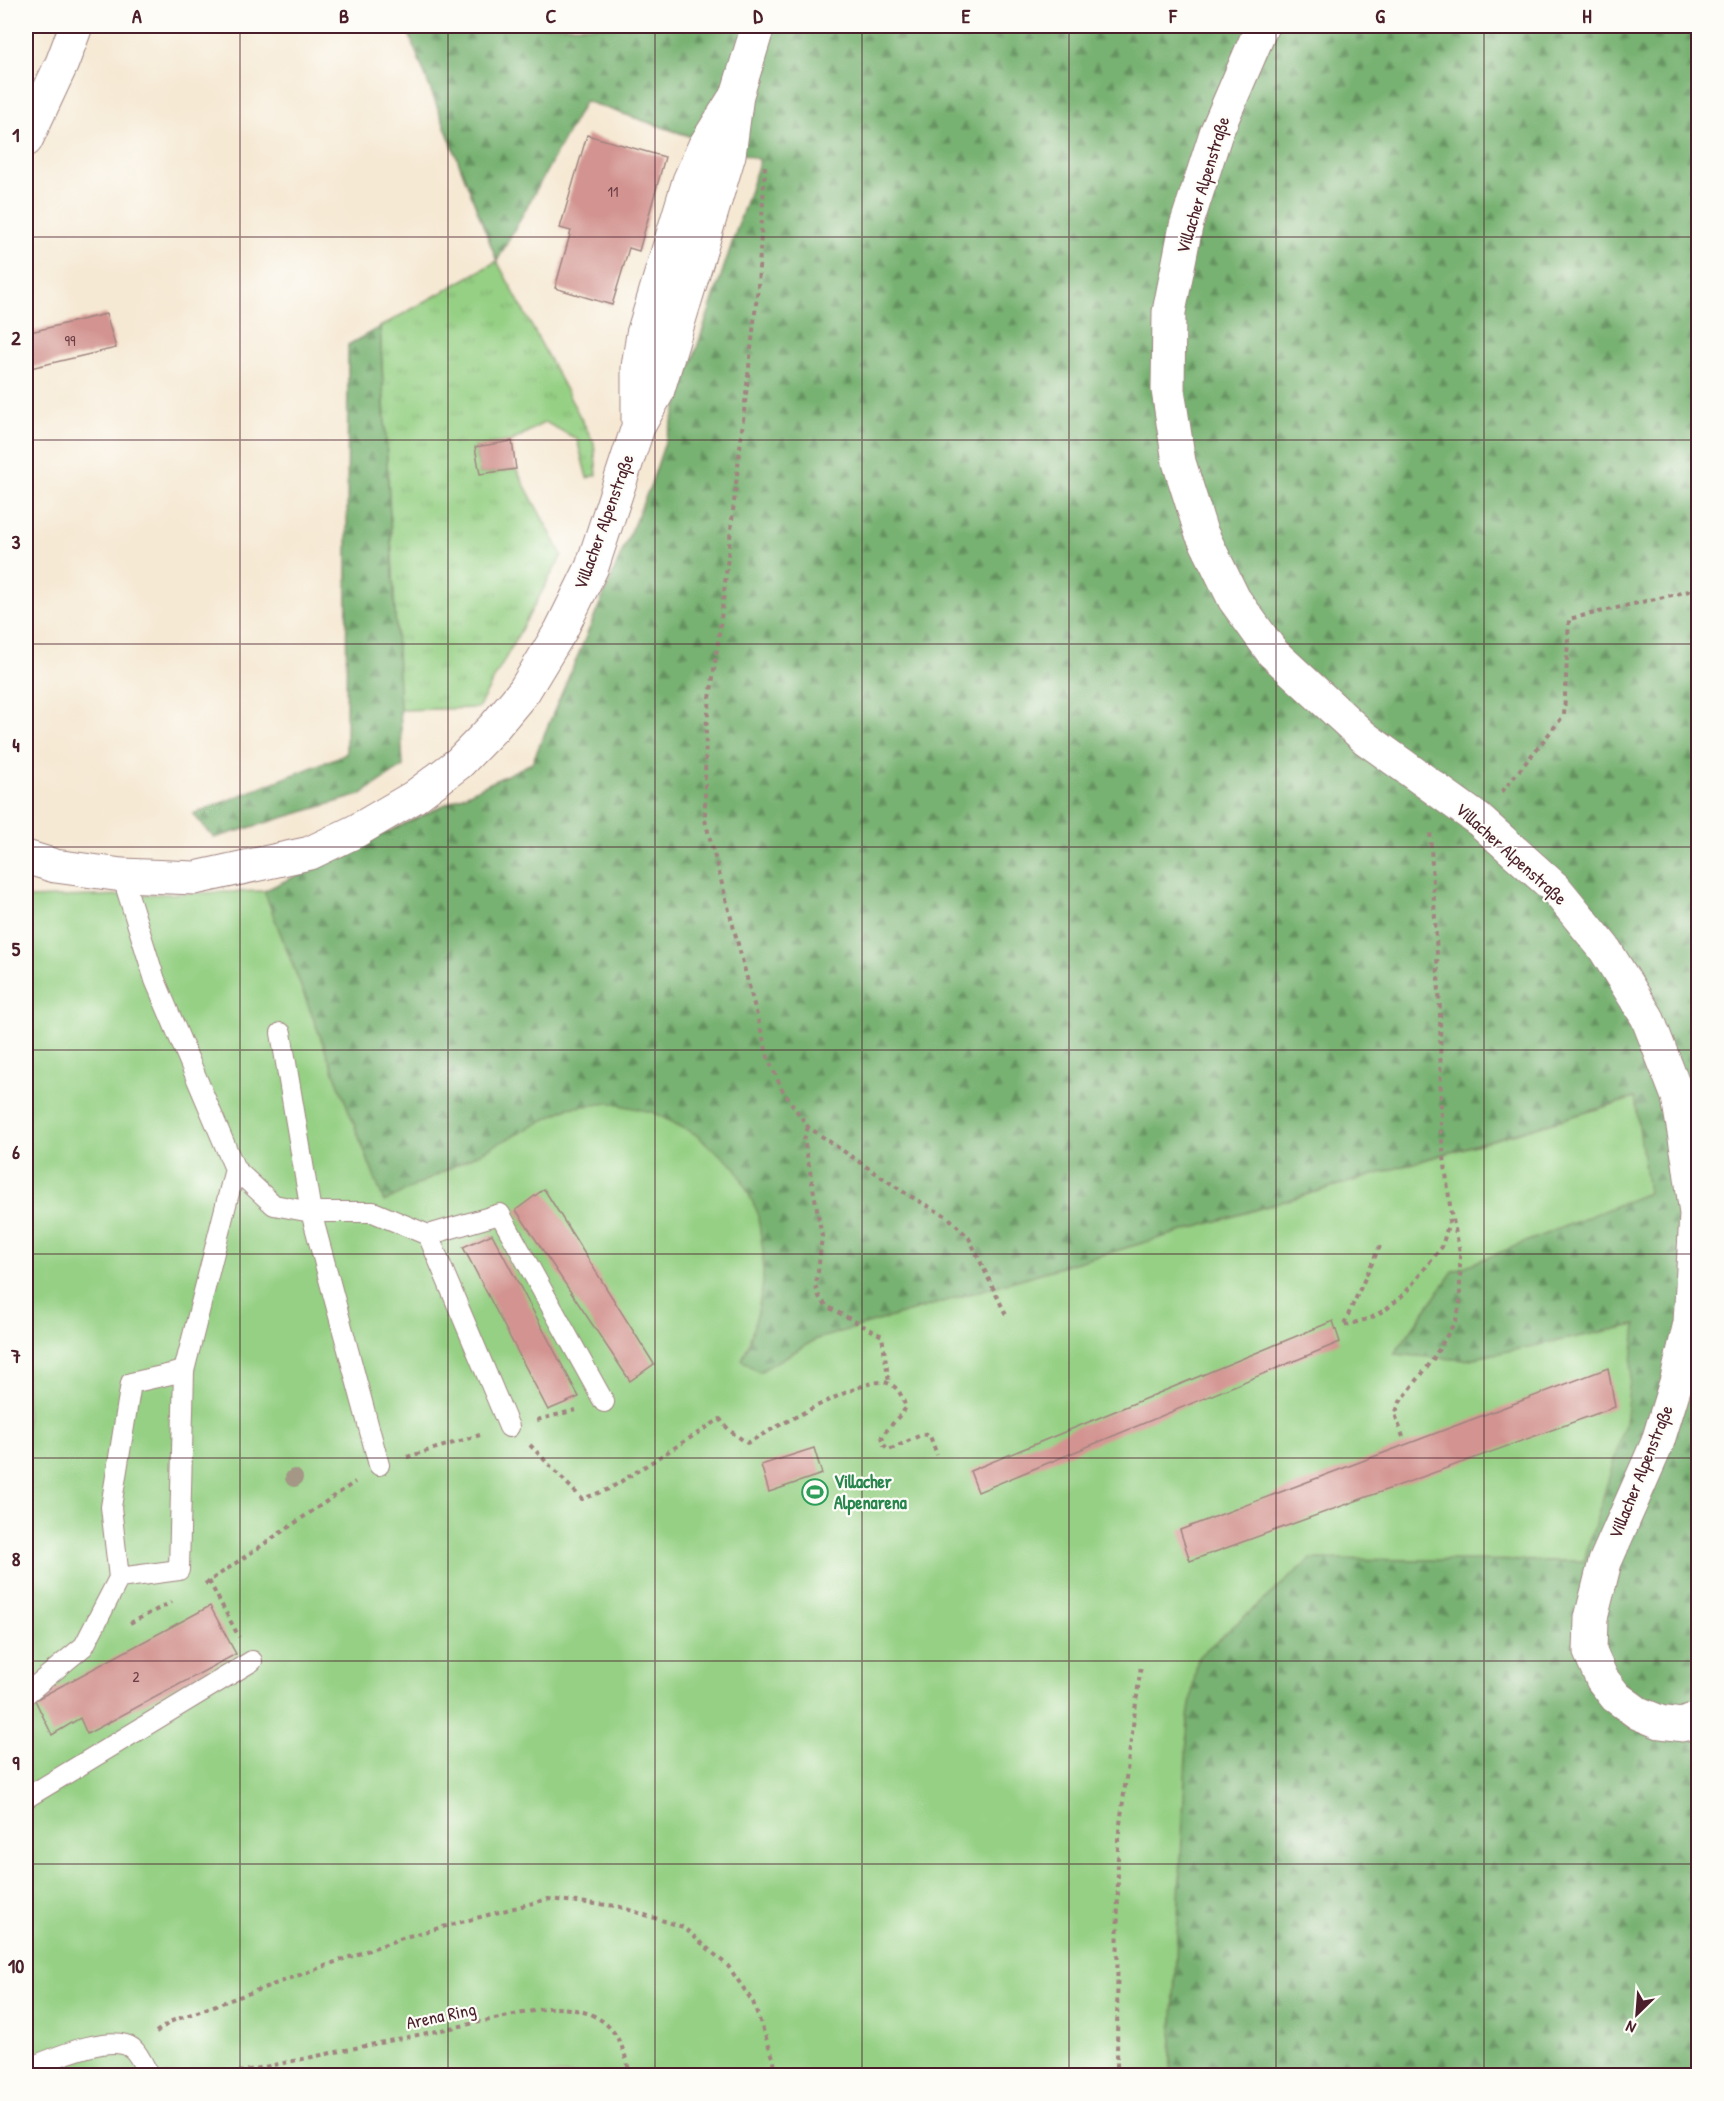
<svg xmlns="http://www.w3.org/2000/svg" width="1724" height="2101" font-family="'Patrick Hand',sans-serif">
	<defs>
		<pattern id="grass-tufts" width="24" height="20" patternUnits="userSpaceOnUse" patternTransform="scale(1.5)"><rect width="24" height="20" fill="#95d084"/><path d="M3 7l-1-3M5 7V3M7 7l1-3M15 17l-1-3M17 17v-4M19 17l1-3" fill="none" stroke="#82b272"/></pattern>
		<pattern id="forest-firs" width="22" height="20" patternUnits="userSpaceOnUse" patternTransform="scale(1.5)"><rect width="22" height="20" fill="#78b272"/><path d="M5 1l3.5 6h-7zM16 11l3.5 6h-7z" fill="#64905e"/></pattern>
	</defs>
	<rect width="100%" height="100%" fill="#fdfcf7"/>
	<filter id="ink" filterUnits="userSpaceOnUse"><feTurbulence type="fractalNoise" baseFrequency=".0167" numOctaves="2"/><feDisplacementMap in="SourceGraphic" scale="12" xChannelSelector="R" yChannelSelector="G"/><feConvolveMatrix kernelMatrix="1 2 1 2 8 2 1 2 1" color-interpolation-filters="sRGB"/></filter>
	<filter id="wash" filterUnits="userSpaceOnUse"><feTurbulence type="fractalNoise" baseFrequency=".008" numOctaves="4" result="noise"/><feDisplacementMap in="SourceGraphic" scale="24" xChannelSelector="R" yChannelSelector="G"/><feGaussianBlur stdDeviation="1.35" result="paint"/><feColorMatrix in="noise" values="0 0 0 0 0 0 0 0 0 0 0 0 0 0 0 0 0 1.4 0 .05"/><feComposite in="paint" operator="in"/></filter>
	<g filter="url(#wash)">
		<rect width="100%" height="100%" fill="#f6e9d4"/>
		<path fill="url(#grass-tufts)" stroke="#707858" stroke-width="1.5" d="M497 261 594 443 597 475 587 478 577 439 545 422 512 441 475 447 480 474 516 469 562 555 478 708 400 710 380 327Z"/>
		<path fill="url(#forest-firs)" stroke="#61684e" stroke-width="1.5" d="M406 26H1698V2075H1170L1188 1717 1197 1657 1311 1559 1584 1561 1636 1325 1465 1360 1394 1355 1453 1271 1647 1193 1634 1098 817 1339 759 1372 741 1361 749 1343 568 1108 384 1202 264 891 532 763 651 484 760 160 585 101 497 261Z
			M380 327 403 766 360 795 214 838 193 814 346 754 348 345Z"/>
		<path fill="#95d084" stroke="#707858" stroke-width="1.5" d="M264 891 384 1202 568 1108 610 1103 652 1112 695 1134 736 1168 757 1211 763 1251V1283L758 1311 749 1343 742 1360 759 1372 817 1339 1635 1098 1648 1193 1453 1271 1394 1354 1465 1360 1636 1325 1625 1424 1584 1561 1311 1559 1198 1657 1188 1717 1170 2075H26V898Z"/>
		<g id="blocks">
			<path fill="#d39491" d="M587 135 665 157 639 251 629 248 612 305 555 288 571 231 560 228Z
				M106 314 116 348 26 369V333Z
				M512 441 516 469 480 474 475 447Z
				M544 1189 654 1364 630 1381 516 1210Z
				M492 1234 579 1397 548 1410 463 1247Z
				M1333 1321 1340 1342 978 1492 970 1471Z
				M1608 1368 1615 1407 1190 1561 1180 1530Z
				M814 1448 822 1474 769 1492 761 1465Z
				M210 1606 236 1654 87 1734 80 1718 52 1735 35 1700Z"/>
		</g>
	</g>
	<g filter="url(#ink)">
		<use href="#blocks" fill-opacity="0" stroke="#a08480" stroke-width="1.5"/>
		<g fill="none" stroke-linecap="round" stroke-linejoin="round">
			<g stroke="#a08480" stroke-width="22">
				<path id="lane" d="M122 875 155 980 235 1169 184 1371 131 1383 111 1507 119 1578 179 1570 184 1371
					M281 1033 311 1212 379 1465
					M235 1169 274 1205 311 1212H373L428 1235 509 1427
					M428 1235 500 1214 604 1402
					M26 1694 84 1646 119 1578
					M26 1798 252 1661
					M26 2069C50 2060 110 2032 132 2048 140 2055 144 2066 149 2076"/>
			</g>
			<g stroke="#a08480" stroke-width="35">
				<path id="street" d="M1262 26 1216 133 1186 226 1169 312 1168 390 1179 462 1201 532 1234 599 1273 653 1365 738 1479 820 1555 888 1604 948 1647 1017 1678 1097 1689 1162 1696 1214 1690 1323 1677 1379 1657 1444 1605 1562 1591 1618 1590 1652 1602 1679 1616 1697 1638 1713 1660 1722 1682 1725 1698 1718
					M26 140 62 63 76 26
					M638 422V367L643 334 689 181 704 147 732 102
					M26 857 55 866 122 875 195 878 310 853 356 831 414 797 459 763 494 727 524 691 561 630 592 567 638 427 657 393 729 155 737 95 758 26"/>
			</g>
			<path stroke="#a08480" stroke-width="4" stroke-dasharray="4.5 4.5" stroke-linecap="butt" d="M765 166 758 286 721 619 706 728 705 780V820L769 1061 783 1091 808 1127 908 1195 948 1217 969 1238 1006 1315
				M1502 792 1564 715 1569 619 1698 589
				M808 1127 804 1139 822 1236 818 1272 815 1285 820 1299 828 1307 882 1336 889 1383
				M1380 1246 1343 1326 1371 1318 1388 1308 1405 1293 1442 1247 1451 1214 1441 1132 1440 1010 1430 829
				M537 1420 576 1410
				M1403 1437 1395 1414 1400 1402 1432 1361 1456 1320 1460 1304V1252L1452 1215
				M530 1445 582 1499 609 1489 720 1419 729 1430 747 1443C771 1430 861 1379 883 1382 898 1384 902 1396 906 1408L882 1436 884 1445 889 1450 923 1434 930 1436 937 1455
				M407 1457 480 1435
				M209 1581 239 1637
				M205 1584 355 1482
				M130 1623 172 1602
				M156 2032 172 2021 405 1937 548 1899 617 1906 683 1927 728 1966 753 2002 774 2060 775 2076
				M221 2076 547 2008C598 2007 621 2025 630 2076
				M1117 2076 1118 1839 1141 1665"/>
			<use href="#lane" stroke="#fff" stroke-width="20"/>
			<use href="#street" stroke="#fff" stroke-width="33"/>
		</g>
		<circle fill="#a49786" cx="294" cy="1478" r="9"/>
	</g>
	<path fill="none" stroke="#4a1f2b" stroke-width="1.5" stroke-opacity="0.55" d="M240 26V2076M448 26V2076M655 26V2076M862 26V2076M1069 26V2076M1276 26V2076M1484 26V2076M26 237H1698M26 440H1698M26 644H1698M26 847H1698M26 1050H1698M26 1254H1698M26 1458H1698M26 1661H1698M26 1864H1698"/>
	<defs>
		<g id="stadium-ring" transform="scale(1.35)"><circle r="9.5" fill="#fdfcf7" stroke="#2e9e5b" stroke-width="1.5"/><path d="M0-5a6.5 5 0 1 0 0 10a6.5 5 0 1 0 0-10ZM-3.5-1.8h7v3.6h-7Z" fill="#2e9e5b"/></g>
	</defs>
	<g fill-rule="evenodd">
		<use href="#stadium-ring" x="815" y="1492"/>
	</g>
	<g text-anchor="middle" stroke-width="4.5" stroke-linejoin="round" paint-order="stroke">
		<g font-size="15" fill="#6c3c44">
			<text x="613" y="197">11</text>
			<text x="70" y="346">99</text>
			<text x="136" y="1682">2</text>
		</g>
		<g font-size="18" fill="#4a1f2b" stroke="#fdfcf7">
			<text transform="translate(1203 185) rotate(-73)" y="6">Villacher Alpenstraße</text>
			<text transform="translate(604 522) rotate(-70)" y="6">Villacher Alpenstraße</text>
			<text transform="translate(1511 854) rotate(42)" y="6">Villacher Alpenstraße</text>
			<text transform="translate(1641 1472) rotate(-68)" y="6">Villacher Alpenstraße</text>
			<text transform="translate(441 2016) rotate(-12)" y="6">Arena Ring</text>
		</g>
		<g font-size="18" font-weight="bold" fill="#27864d" stroke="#fdfcf7" text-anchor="start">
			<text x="834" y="1488">Villacher<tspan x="834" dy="21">Alpenarena</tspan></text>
		</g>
	</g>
	<rect width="1724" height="2101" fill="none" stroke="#fdfcf7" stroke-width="66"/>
	<g transform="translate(1637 2014) rotate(205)" stroke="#fdfcf7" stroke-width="4.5" paint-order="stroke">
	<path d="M0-4.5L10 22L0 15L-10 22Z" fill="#4a1f2b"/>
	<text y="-9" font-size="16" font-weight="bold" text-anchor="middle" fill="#4a1f2b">N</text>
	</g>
	<rect x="33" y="33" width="1658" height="2035" fill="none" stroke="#4a1f2b" stroke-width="2"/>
	<g font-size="20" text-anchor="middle" font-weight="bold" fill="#4a1f2b">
		<text x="137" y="23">A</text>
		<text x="344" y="23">B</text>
		<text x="551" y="23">C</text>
		<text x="758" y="23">D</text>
		<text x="966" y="23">E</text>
		<text x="1173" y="23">F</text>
		<text x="1380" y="23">G</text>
		<text x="1587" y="23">H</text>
		<text x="16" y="142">1</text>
		<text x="16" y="345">2</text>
		<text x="16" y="549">3</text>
		<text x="16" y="752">4</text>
		<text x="16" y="956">5</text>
		<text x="16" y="1159">6</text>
		<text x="16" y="1363">7</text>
		<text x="16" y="1566">8</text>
		<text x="16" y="1770">9</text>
		<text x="16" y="1973">10</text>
	</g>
</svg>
